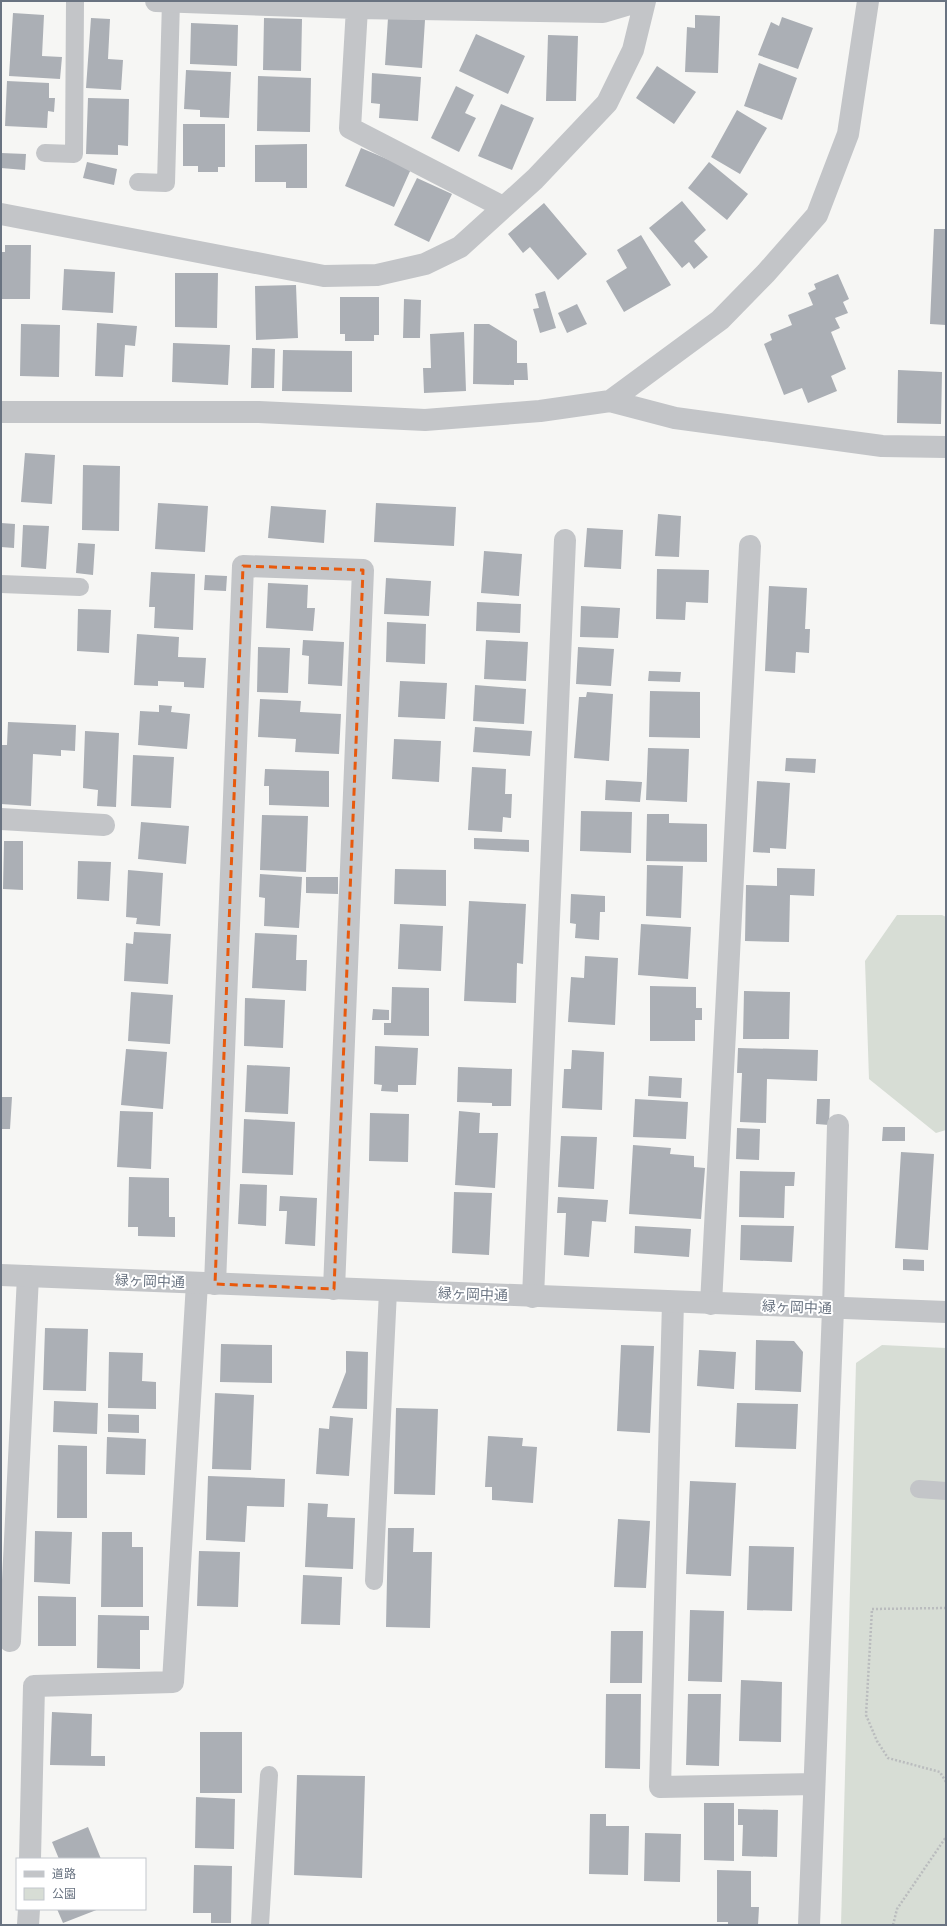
<svg xmlns="http://www.w3.org/2000/svg" width="947" height="1926" font-family="Barlow,'Noto Sans JP',sans-serif">
	<rect width="100%" height="100%" fill="#f6f6f4"/>
	<path fill="#d7ddd5" d="M897 915H942L946 917V1130L936 1133 869 1079 865 961Z
		M882 1345 946 1348V1925H841L856 1363Z"/>
	<path fill="#abafb5" d="M13 13 44 15 42 56 62 57 60 79 9 76Z
		M695 15 720 16 718 73 685 72 687 27 695 28Z
		M782 17 813 28 798 69 758 55 771 22 779 26Z
		M91 18 110 19 108 59 123 60 121 90 86 88Z
		M264 18 302 19 301 71 263 70Z
		M388 18 425 20 422 68 385 65Z
		M191 23 238 25 237 66 190 64Z
		M476 34 525 56 508 94 459 71Z
		M548 35 578 36 576 101H546Z
		M759 63 797 78 782 120 744 106Z
		M657 66 696 92 674 124 636 98Z
		M186 70 231 72 229 118 200 117V110L184 109Z
		M372 73 421 77 418 121 379 118 380 104 371 103Z
		M258 76 311 78 310 132 257 131Z
		M7 81 49 83V98H55L54 112 48 111 47 128 5 126Z
		M456 86 474 95 465 113 476 118 459 152 431 138Z
		M88 98 129 99 128 146 118 145V155L86 154Z
		M501 104 534 118 512 170 478 156Z
		M737 110 767 128 740 174 711 157Z
		M183 124H225V167H218V172H198V166H183Z
		M307 144V188H286V182H255V145Z
		M361 148 411 169 394 207 345 186Z
		M1 153 26 154 25 170 1 168Z
		M87 162 117 169 114 185 83 178Z
		M709 162 748 194 727 220 688 188Z
		M417 178 452 194 429 242 394 225Z
		M682 201 706 230 694 241 708 257 694 269 689 262 682 268 649 228Z
		M544 203 587 254 558 280 530 247 523 253 508 234Z
		M934 229H946V325L930 324Z
		M641 235 671 285 624 312 606 281 627 268 617 250Z
		M5 245H31L30 299H1V252H5Z
		M64 269 115 272 113 313 62 310Z
		M175 273H218L217 328 175 327Z
		M838 274 849 299 843 302 848 313 835 318 840 328 831 332 846 369 831 376 837 391 808 403 802 388 784 395 764 344 772 340 770 334 792 325 788 315 813 305 808 293 816 289 814 284Z
		M296 285 298 338 256 340 255 286Z
		M545 291 556 328 540 333 533 309 539 308 535 294Z
		M340 297H379V335H374V341H345V334H340Z
		M404 299 421 300 420 338H403Z
		M577 304 587 324 567 333 558 313Z
		M97 323 137 326 135 346 125 345 123 377 95 376Z
		M21 324 60 325 59 377 20 376Z
		M474 324H489L517 341V363H527L528 380H514V385L473 384Z
		M464 332 466 391 424 393 423 368H431L430 334Z
		M173 343 230 345 228 385 172 382Z
		M252 348 275 349 274 388H251Z
		M283 350 352 351V392L282 391Z
		M898 370 942 372 941 424 897 423Z
		M25 453 55 455 52 504 21 502Z
		M83 465 120 466 119 531 82 530Z
		M158 503 208 506 205 552 155 549Z
		M376 503 456 507 454 546 374 542Z
		M271 506 326 510 324 543 268 538Z
		M658 514 681 516 679 557 655 556Z
		M1 523 15 524 14 548 1 547Z
		M23 525 49 526 46 569 21 567Z
		M587 528 623 530 621 569 584 567Z
		M78 543 95 544 93 575 76 573Z
		M484 551 522 554 519 596 481 593Z
		M657 569 709 570 708 603 686 602 685 620 656 619Z
		M151 572 195 574 193 630 154 628 155 607H149Z
		M205 575 227 576 226 591 204 590Z
		M386 578 431 581 429 616 384 614Z
		M268 583 308 585 307 608H315L313 631 266 628Z
		M769 586 807 588 805 629H810L809 653 796 652 795 673 765 671Z
		M477 602 521 604 520 633 476 631Z
		M581 606 620 608 618 638 580 637Z
		M78 609 111 610 109 653 77 651Z
		M387 622 426 624 425 664 386 662Z
		M137 634 179 637 178 657 206 658 204 688 184 687V682L158 681V686L134 685Z
		M303 640 344 642 342 686 308 684 309 656 302 655Z
		M486 640 528 642 526 681 484 679Z
		M258 647 290 648 288 693 257 692Z
		M578 647 614 649 611 686 576 684Z
		M649 671 681 672 680 682 648 681Z
		M400 681 447 683 445 719 398 717Z
		M475 685 526 689 524 724 473 721Z
		M650 691 700 692V738L649 737Z
		M587 692 613 694 609 761 574 758 579 697H586Z
		M260 699 301 701 300 712 341 714 339 754 295 752 296 739 258 737Z
		M159 705 172 706 171 712 190 714 187 749 138 745 140 711 159 712Z
		M8 722 76 725 75 751 61 750V756L33 754 31 806 1 804V745H7Z
		M475 727 532 731 530 756 473 752Z
		M85 731 119 733 116 807 97 806 98 790 83 788Z
		M394 739 441 741 439 782 392 779Z
		M648 748 689 749 687 802 646 800Z
		M133 755 174 757 171 808 131 806Z
		M786 758 816 759 815 773 785 771Z
		M472 767 506 769 505 794H512L511 818 503 817 502 832 468 830Z
		M265 769 329 771V807L269 805V786H264Z
		M606 780 642 782 640 802 605 800Z
		M757 781 790 783 786 849 770 848V853L753 852Z
		M581 811 632 812 631 853 580 851Z
		M647 814H669V823L707 824V862L646 861Z
		M262 815 308 816 306 872 260 870Z
		M141 822 189 826 186 864 138 859Z
		M474 838 529 840V852L474 849Z
		M4 841H23V890L3 889Z
		M78 861 111 862 109 901 77 899Z
		M647 865 683 866 681 918 646 916Z
		M777 868 815 869 814 896 790 895 789 942 745 941 746 885 777 886Z
		M395 869 446 870V906L394 904Z
		M128 870 163 873 160 926 136 924 137 918 126 917Z
		M260 874 302 877 299 928 264 926 265 898 259 897Z
		M306 877H338V894L306 893Z
		M571 894 605 896V912H600L599 940 575 938 576 924 570 923Z
		M469 901 526 904 523 964 517 963 516 1003 464 1001Z
		M400 924 443 926 441 971 398 969Z
		M641 924 691 927 688 979 638 975Z
		M134 932 171 934 168 984 124 981 126 943 133 944Z
		M255 933 297 935 296 960H307L306 991 252 988Z
		M585 956 618 958 615 1025 568 1022 571 977 584 978Z
		M650 986 696 987V1008H702V1020H695V1041H650Z
		M392 987 429 988V1036L384 1035V1023H391Z
		M744 991 790 992 789 1039H743Z
		M131 992 173 995 170 1044 128 1041Z
		M245 998 285 1000 283 1048 244 1046Z
		M373 1009 389 1010V1020H372Z
		M375 1046 418 1048 416 1085H398V1092L381 1091 382 1085 374 1084Z
		M738 1048 818 1050 817 1081 767 1079 766 1123 740 1122 742 1073H737Z
		M126 1049 167 1052 163 1109 121 1105Z
		M572 1050 604 1052 602 1110 562 1108 564 1069H571Z
		M247 1065 290 1067 288 1114 245 1112Z
		M458 1067 512 1069 511 1106H492V1103L457 1102Z
		M649 1076 682 1078 681 1098 648 1096Z
		M1 1097H12L10 1129H1Z
		M635 1099 688 1102 686 1139 633 1137Z
		M817 1099H830L829 1125 816 1124Z
		M120 1111 153 1112 151 1169 117 1167Z
		M459 1111 480 1113 479 1133H498L495 1188 455 1185Z
		M370 1113 409 1114 408 1162 369 1161Z
		M244 1119 295 1122 293 1175 242 1173Z
		M883 1127H905V1141H882Z
		M737 1128 760 1129 759 1160 736 1159Z
		M561 1136 597 1137 594 1189 558 1187Z
		M633 1145 671 1148 670 1154 694 1156V1167L705 1168 701 1219 629 1214Z
		M901 1152 934 1154 928 1250 895 1248Z
		M740 1171 795 1172 794 1186H785L784 1218 739 1217Z
		M129 1177 169 1178V1217H175V1237L138 1236V1227H128Z
		M240 1184 267 1185 266 1226 238 1224Z
		M454 1192 492 1193 489 1255 452 1253Z
		M280 1196 317 1198 315 1246 285 1244 287 1211H279Z
		M558 1197 608 1200 606 1222 592 1221 589 1257 564 1255 566 1213H557Z
		M741 1225 794 1226 792 1262 740 1260Z
		M635 1226 691 1229 689 1257 634 1253Z
		M903 1259 924 1260V1271L903 1270Z
		M45 1328 88 1329 86 1391 43 1390Z
		M756 1340 794 1341 803 1352 801 1392 755 1390Z
		M221 1344 272 1345V1383L220 1382Z
		M621 1345 654 1346 650 1433 617 1431Z
		M699 1350 736 1352 734 1389 697 1386Z
		M346 1351 368 1352 367 1409 332 1408 346 1372Z
		M109 1352 143 1353 142 1381 156 1382V1409L108 1408Z
		M215 1393 254 1395 251 1470 212 1469Z
		M54 1401 98 1403 97 1434 53 1432Z
		M737 1403 798 1404 796 1449 735 1447Z
		M396 1408 438 1409 435 1495 394 1494Z
		M108 1414 139 1415V1433L108 1432Z
		M330 1416 353 1418 349 1476 316 1474 319 1428 329 1429Z
		M488 1436 523 1438 522 1446 537 1447 533 1503 492 1500V1487H485Z
		M107 1437 146 1439 145 1475 106 1474Z
		M58 1445 87 1446V1518H57Z
		M208 1476 285 1479 284 1507 247 1506 245 1542 206 1540Z
		M690 1481 736 1483 731 1576 686 1574Z
		M308 1503 328 1504 327 1517 355 1518 353 1569 305 1567Z
		M618 1519 650 1521 646 1588 614 1587Z
		M388 1528H414L413 1552H432L430 1628 386 1627Z
		M35 1531 72 1532 70 1584 34 1582Z
		M102 1532H132V1547H143V1607H101Z
		M749 1546 794 1547 792 1611 747 1610Z
		M199 1551 240 1552 238 1607 197 1606Z
		M303 1575 342 1577 340 1625 301 1624Z
		M38 1596 76 1597V1646H38Z
		M690 1610 724 1611 722 1682 688 1681Z
		M98 1615 149 1616V1630H140V1669L97 1668Z
		M611 1631H643L642 1683H610Z
		M741 1680 782 1682 781 1742 739 1741Z
		M606 1694H641L640 1769 605 1768Z
		M688 1694H721L719 1766 686 1765Z
		M52 1712 92 1714 91 1756H105V1766L50 1765Z
		M200 1732H242V1793H200Z
		M297 1775 365 1776 362 1878 294 1875Z
		M196 1797 235 1799 234 1849 195 1848Z
		M704 1803H734V1861L704 1860Z
		M738 1809 778 1810 777 1857 742 1856 743 1825H738Z
		M590 1814H606V1826H629L628 1875 589 1874Z
		M88 1827 101 1859H59L52 1842Z
		M645 1833 681 1834 680 1882 644 1881Z
		M194 1865 232 1866 231 1923H211V1913H193Z
		M717 1870 751 1871V1907H759L758 1925H728V1922H717Z
		M57 1909H99L63 1923Z"/>
	<g fill="none" stroke-linecap="round" stroke-linejoin="round">
		<path stroke="#babcbe" stroke-width="2.5" stroke-dasharray="2 2" stroke-linecap="butt" d="M946 1608 872 1609 866 1715 877 1741 888 1758 940 1772 946 1782
			M893 1925 897 1909 946 1837"/>
		<path stroke="#c3c5c8" stroke-width="18" d="M45 153 74 154 75 1
			M138 182 166 183 171 1
			M1 584 80 587
			M919 1489 946 1491
			M374 1581 388 1291
			M260 1925 269 1775"/>
		<path stroke="#c3c5c8" stroke-width="22" d="M156 1 357 8 603 12 640 1
			M357 8 350 128 503 207
			M1 214 324 276 377 275 425 264 460 247 535 179 607 103 633 50 645 1
			M610 401 675 418 882 446 946 447
			M1 412H259L425 420 540 411 610 401 720 320 766 273 817 215 848 134 868 1
			M1 819 104 825
			M215 1284 243 566 363 570 334 1289
			M533 1297 565 540
			M673 1302 660 1787 814 1784
			M711 1304 750 546
			M10 1641 28 1276
			M30 1859 34 1686 173 1682 197 1283
			M28 1925 29 1909
			M809 1925 833 1309 838 1125"/>
		<path stroke="#c3c5c8" stroke-width="22" d="M1 1275 946 1312"/>
	</g>
	<path fill="none" stroke="#e8590c" stroke-width="3" stroke-dasharray="8 5" stroke-linejoin="round" d="M243 566 363 570 334 1289 215 1284Z"/>
	<g text-anchor="middle" stroke-width="4" stroke-linejoin="round" paint-order="stroke">
		<g font-size="14" fill="#697381" stroke="#fff">
			<text transform="translate(150 1281) rotate(2)" y="5">緑ヶ岡中通</text>
			<text transform="translate(473 1294) rotate(2)" y="5">緑ヶ岡中通</text>
			<text transform="translate(797 1307) rotate(2)" y="5">緑ヶ岡中通</text>
		</g>
	</g>
	<rect width="947" height="1926" fill="none" stroke="#697381" stroke-width="4"/>
	<rect x="16" y="1858" width="130" height="52" fill="#ffffff" stroke="#c3c7cd"/>
	<rect x="24" y="1871" width="20" height="6" fill="#c3c5c8" stroke="#c3c7cd"/>
	<text x="52" y="1878" font-size="12" fill="#697381">道路</text>
	<rect x="24" y="1888" width="20" height="12" fill="#d7ddd5" stroke="#c3c7cd"/>
	<text x="52" y="1898" font-size="12" fill="#697381">公園</text>
</svg>
